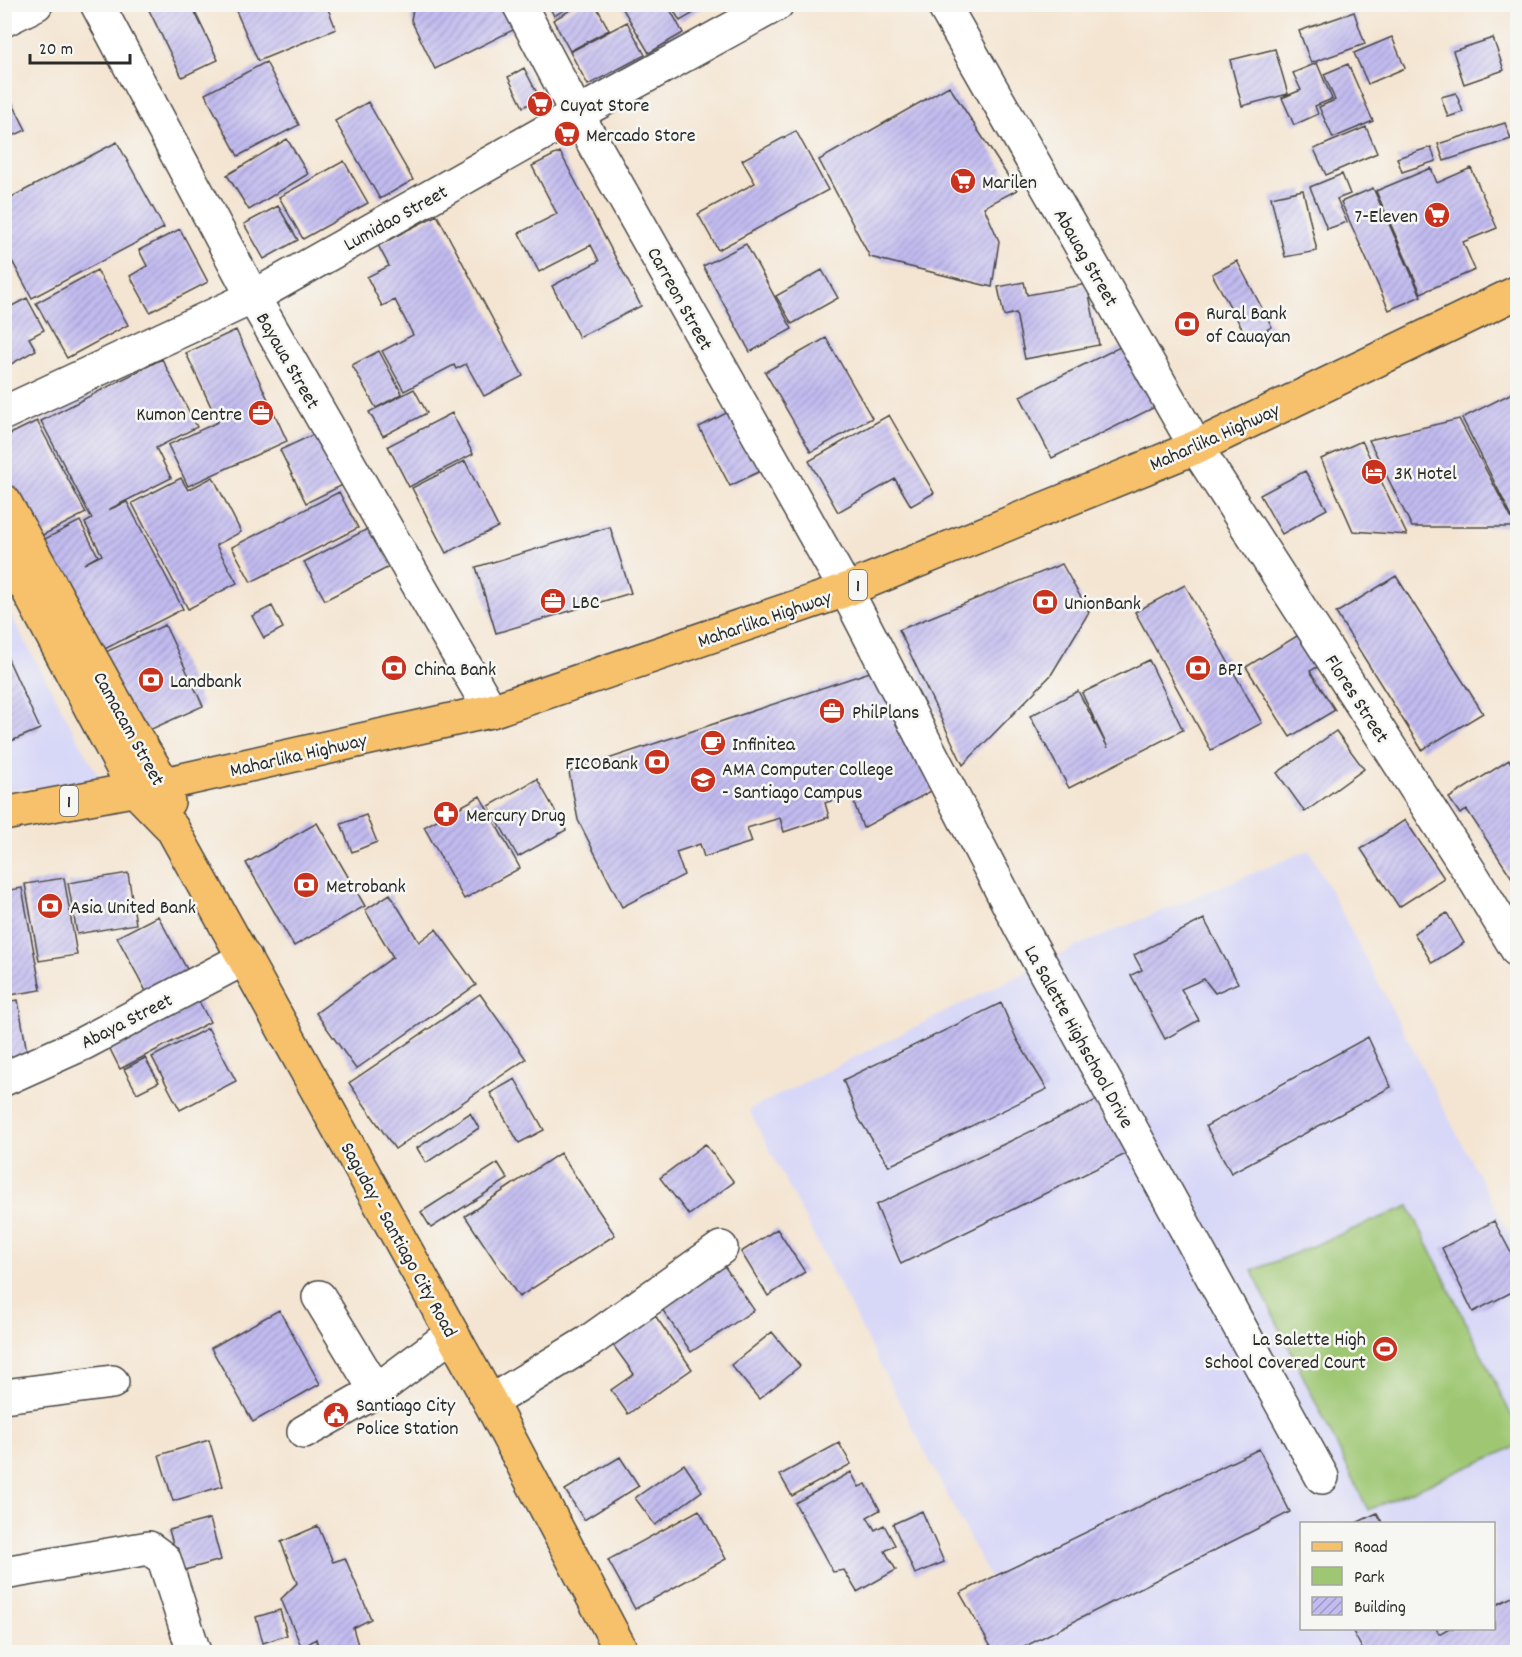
<svg xmlns="http://www.w3.org/2000/svg" width="1522" height="1657" font-family="Dekko,sans-serif">
	<defs>
		<pattern id="building-hatch" width="6" height="6" patternUnits="userSpaceOnUse" patternTransform="scale(1.5)"><rect width="6" height="6" fill="#c3bcf1"/><path d="M-1 1l2-2M0 6l6-6M5 7l2-2" fill="none" stroke="#9f99c3"/></pattern>
	</defs>
	<rect width="100%" height="100%" fill="#f6f6f2"/>
	<filter id="ink" filterUnits="userSpaceOnUse"><feTurbulence type="fractalNoise" baseFrequency=".0167" numOctaves="2"/><feDisplacementMap in="SourceGraphic" scale="12" xChannelSelector="R" yChannelSelector="G"/><feConvolveMatrix kernelMatrix="1 2 1 2 8 2 1 2 1" color-interpolation-filters="sRGB"/></filter>
	<filter id="wash" filterUnits="userSpaceOnUse"><feTurbulence type="fractalNoise" baseFrequency=".008" numOctaves="4" result="noise"/><feDisplacementMap in="SourceGraphic" scale="24" xChannelSelector="R" yChannelSelector="G"/><feGaussianBlur stdDeviation="1.35" result="paint"/><feColorMatrix in="noise" values="0 0 0 0 0 0 0 0 0 0 0 0 0 0 0 0 0 1.4 0 .05"/><feComposite in="paint" operator="in"/></filter>
	<g filter="url(#wash)">
		<rect width="100%" height="100%" fill="#f4e5d2"/>
		<path fill="#d7d7f8" fill-rule="evenodd" d="M5 604 101 781 5 790Z
			M1309 850 1517 1249V1652H994L960 1593 992 1582 749 1110 1075 947ZM1302 1524H1494V1628H1302Z"/>
		<path fill="#9fc773" stroke="#65794f" stroke-width="1.5" d="M1409 1206 1517 1427V1446L1368 1510 1252 1271Z"/>
		<g id="blocks">
			<path fill="url(#building-hatch)" d="M146 4H191L218 60 182 77Z
				M233 4H326L336 29 258 61Z
				M414 4H503L515 29 435 69 411 20Z
				M548 4H575L554 16Z
				M581 4H595L609 30 570 51 553 20Z
				M620 4H667L683 33 649 53Z
				M670 4H709L680 21Z
				M1354 12 1365 44 1311 63 1299 31Z
				M627 22 645 55 588 85 570 52Z
				M1392 37 1405 68 1368 84 1354 53Z
				M1493 38 1504 70 1464 84 1453 51Z
				M1275 49 1288 94 1242 106 1230 60Z
				M266 62 299 125 238 156 205 94Z
				M1317 63 1332 99 1315 106 1318 114 1294 125 1282 98 1301 90 1293 73Z
				M1348 64 1373 121 1333 138 1319 107 1335 100 1324 74Z
				M524 68 540 99 523 107 508 77Z
				M949 86 1017 190 984 207 999 241 992 287 870 257 819 160Z
				M1456 93 1463 112 1448 117 1441 97Z
				M10 98 26 130 4 140V100Z
				M368 102 413 180 380 199 335 121Z
				M1505 123 1511 139 1444 161 1438 144Z
				M1366 127 1377 153 1326 175 1314 149Z
				M796 131 828 190 718 250 698 214 755 183 742 160Z
				M287 139 308 174 249 210 227 175Z
				M117 142 164 228 32 298 4 246V201Z
				M1431 147 1436 161 1402 172 1397 158Z
				M560 152 641 306 579 337 552 286 599 261 591 245 539 272 519 233 557 214 532 166Z
				M344 161 368 203 303 239 279 197Z
				M1431 168 1437 183 1471 168 1497 228 1463 242 1475 270 1421 293 1376 191Z
				M1342 174 1350 194 1337 199 1347 222 1327 229 1310 187Z
				M1373 188 1421 296 1389 310 1341 202Z
				M1303 190 1317 251 1285 257 1271 197Z
				M278 206 298 240 264 259 244 224Z
				M437 215 523 376 484 396 466 364 456 369 454 365 404 391 382 351 413 335 395 300 382 306 367 277 389 266 378 245Z
				M180 229 208 282 150 312 130 276 147 266 139 250Z
				M746 244 792 329 750 352 703 266Z
				M1237 261 1272 327 1248 339 1212 274Z
				M97 270 128 325 67 358 36 303Z
				M822 270 838 298 792 324 776 296Z
				M1024 282 1027 295 1087 284 1099 345 1025 359 1016 313 1004 316 998 287Z
				M27 298 44 330 29 338 36 350 4 368V310Z
				M236 330 287 441 188 486 168 445 218 422 186 353Z
				M826 338 872 418 811 452 765 372Z
				M1124 345 1155 407 1052 458 1020 396Z
				M379 351 402 394 376 408 352 365Z
				M162 359 197 427 156 448 171 478 108 510 127 502 183 609 95 654 37 543 80 521 98 556 84 564 102 555 85 523 92 519 41 421Z
				M414 389 427 413 383 436 369 412Z
				M1518 390V529L1462 418Z
				M740 406 771 466 730 486 699 427Z
				M452 413 473 454 409 487 388 446Z
				M889 415 934 493 911 506 895 479 838 512 809 461Z
				M1459 419 1516 527H1412L1369 440Z
				M37 421 86 513 35 539 4 479V437Z
				M321 431 347 483 306 503 280 450Z
				M1362 441 1407 535 1353 531 1321 459Z
				M465 461 498 527 446 553 412 488Z
				M1305 471 1327 509 1282 534 1260 495Z
				M213 477 241 532 216 545 237 583 188 609 132 503 181 478 188 490Z
				M339 492 358 528 251 582 232 547Z
				M377 524 397 563 325 600 304 562Z
				M610 527 631 593 496 633 476 567Z
				M1062 564 1089 612 1051 675 963 765 899 630Z
				M1396 576 1483 713 1422 750 1336 613Z
				M1185 585 1262 723 1211 750 1135 612Z
				M272 606 283 628 264 638 252 616Z
				M165 625 203 706 136 736 99 655Z
				M1302 633 1321 665 1310 671 1335 710 1290 737 1246 667Z
				M4 650 40 729 4 744Z
				M1149 660 1183 730 1069 788 1030 716 1078 691 1108 748 1082 693Z
				M885 667 935 789 863 828 851 794 825 803 829 817 784 832 780 818 747 828 752 842 704 857 700 844 676 852 684 875 622 907 578 820 569 772Z
				M1336 731 1364 769 1305 812 1277 773Z
				M1509 760 1518 774V887L1467 810 1460 814 1449 798Z
				M537 779 566 830 518 857 489 806Z
				M480 796 520 868 464 899 424 827Z
				M366 815 377 842 352 852 341 824Z
				M1405 820 1444 878 1399 907 1361 849Z
				M317 823 365 906 294 946 246 863Z
				M128 873 136 924 77 934 68 883Z
				M64 878 77 955 39 961 25 884Z
				M22 888 41 990 4 996V891Z
				M390 894 419 942 436 929 476 985 356 1069 316 1013 393 957 365 910Z
				M1447 913 1464 943 1432 963 1414 933Z
				M158 916 189 973 148 995 117 937Z
				M1204 919 1238 983 1215 993 1204 979 1181 989 1199 1020 1165 1039 1131 975 1142 970 1134 955Z
				M195 994 210 1022 120 1069 106 1041Z
				M480 994 526 1059 395 1149 349 1083Z
				M18 1000 29 1064 4 1068V1002Z
				M1001 1003 1017 1040 1047 1089 889 1166 859 1119 843 1080Z
				M208 1028 236 1081 180 1110 152 1057Z
				M1368 1037 1391 1087 1231 1173 1206 1126Z
				M145 1058 159 1082 137 1093 124 1069Z
				M515 1079 544 1130 519 1143 490 1093Z
				M1099 1099 1130 1152 901 1264 876 1205Z
				M470 1113 479 1128 426 1163 417 1148Z
				M705 1144 734 1182 689 1215 660 1178Z
				M560 1153 615 1235 519 1297 465 1216Z
				M498 1163 508 1179 431 1228 421 1212Z
				M1494 1221 1518 1266V1289L1473 1312 1442 1248Z
				M777 1229 805 1272 768 1296 741 1252Z
				M721 1261 754 1310 691 1352 658 1303Z
				M279 1310 320 1384 253 1422 211 1348Z
				M652 1311 692 1369 628 1414 611 1390 634 1374 610 1341Z
				M772 1332 800 1366 759 1399 731 1365Z
				M209 1440 223 1486 173 1501 159 1455Z
				M839 1443 851 1464 792 1496 780 1475Z
				M1259 1449 1290 1512 1014 1652H994L960 1593Z
				M620 1457 639 1486 584 1520 565 1490Z
				M684 1464 702 1491 655 1525 635 1498Z
				M851 1472 859 1487 866 1484 880 1510 867 1517 875 1530 884 1525 895 1545 885 1551 896 1570 857 1592 844 1570 833 1572 795 1503Z
				M699 1510 726 1559 635 1609 608 1560Z
				M922 1511 944 1562 915 1574 893 1524Z
				M1377 1513 1383 1524H1354Z
				M210 1519 221 1560 181 1571 169 1530Z
				M318 1526 333 1562 345 1558 371 1619 353 1628 360 1652H320L316 1639 302 1648 281 1599 297 1583 281 1542Z
				M1518 1594V1652H1364L1351 1628H1436L1439 1634 1449 1628H1494V1606Z
				M280 1610 287 1635 263 1643 256 1617Z"/>
		</g>
	</g>
	<g filter="url(#ink)">
		<use href="#blocks" fill-opacity="0" stroke="#494744" stroke-width="1.5"/>
		<g fill="none" stroke-linecap="round" stroke-linejoin="round">
			<g stroke="#494744" stroke-width="36">
				<path id="minor" d="M97 4 253 297 491 711
					M519 4 577 114 846 590 1020 926 1322 1477
					M943 4 1196 447 1475 880 1518 951
					M4 20 36 4
					M4 413 253 297 577 114 777 4
					M4 1079 84 1043 245 958
					M319 1297 376 1391
					M4 1396 112 1382
					M490 1402 587 1343 721 1248
					M304 1432 376 1391 452 1334
					M4 1573 149 1548 164 1559 194 1652"/>
			</g>
			<g stroke="#494744" stroke-width="36">
				<path id="major" d="M4 501 128 725 164 784 168 802
					M4 545 134 789 172 828 490 1402 622 1652
					M4 814 164 784 491 711 846 590 1196 447 1518 292"/>
			</g>
			<use href="#minor" stroke="#fff" stroke-width="33"/>
			<use href="#major" stroke="#f6c16b" stroke-width="33"/>
		</g>
	</g>
	<defs>
		<g id="supermarket-disc" transform="scale(1.35)"><circle r="9.5" fill="#c8321e" stroke="#f6f6f2"/><path d="M-6-5.5h2.5l.6 2H6L4.5 2H-2.5L-4.4-4H-6ZM-1.5 3.2a1.3 1.3 0 1 0 .1 0ZM3 3.2a1.3 1.3 0 1 0 .1 0Z" fill="#fff"/></g>
		<g id="bank-disc" transform="scale(1.35)"><circle r="9.5" fill="#c8321e" stroke="#f6f6f2"/><path d="M-6-4H6V4H-6ZM0-2.3a2.3 2.3 0 1 0 0 4.6a2.3 2.3 0 1 0 0-4.6Z" fill="#fff"/></g>
		<g id="office-disc" transform="scale(1.35)"><circle r="9.5" fill="#c8321e" stroke="#f6f6f2"/><path d="M-6-3h4V-5.5h4V-3h4V5H-6ZM-1-4.5V-3h2v-1.5ZM-6 0V1H6V0Z" fill="#fff"/></g>
		<g id="hotel-disc" transform="scale(1.35)"><circle r="9.5" fill="#c8321e" stroke="#f6f6f2"/><path d="M-6-4.5h1.5V1H6V5H4.5V3h-9V5H-6ZM-4 0a1.8 1.8 0 1 1 3.6 0ZM.5 0V-2.5h3Q6-2.5 6 0Z" fill="#fff"/></g>
		<g id="cafe-disc" transform="scale(1.35)"><circle r="9.5" fill="#c8321e" stroke="#f6f6f2"/><path d="M-5.5-4.5H6V0H3Q3 3.5 0 3.5H-2.5Q-5.5 3.5-5.5 0ZM3-3.2v2h1.7v-2ZM-6 4.5H4V6H-6Z" fill="#fff"/></g>
		<g id="university-disc" transform="scale(1.35)"><circle r="9.5" fill="#c8321e" stroke="#f6f6f2"/><path d="M0-5L7-2L0 1L-7-2ZM-4 1L0 2.5L4 1V4Q0 6-4 4Z" fill="#fff"/></g>
		<g id="pharmacy-disc" transform="scale(1.35)"><circle r="9.5" fill="#c8321e" stroke="#f6f6f2"/><path d="M-2-6h4v4h4v4h-4v4h-4v-4h-4v-4h4Z" fill="#fff"/></g>
		<g id="stadium-disc" transform="scale(1.35)"><circle r="9.5" fill="#c8321e" stroke="#f6f6f2"/><path d="M0-5a6.5 5 0 1 0 0 10a6.5 5 0 1 0 0-10ZM-3.5-1.8h7v3.6h-7Z" fill="#fff"/></g>
		<g id="civic-disc" transform="scale(1.35)"><circle r="9.5" fill="#c8321e" stroke="#f6f6f2"/><path d="M-.6-6.5H3V-4.5H.6V-3L4-1V1h2V6H-6V1h2V-1L-.6-3ZM-1.2 2.5V6h2.4V2.5Z" fill="#fff"/></g>
	</defs>
	<g fill-rule="evenodd">
		<use href="#supermarket-disc" x="540" y="104"/>
		<use href="#supermarket-disc" x="567" y="134"/>
		<use href="#supermarket-disc" x="963" y="181"/>
		<use href="#supermarket-disc" x="1437" y="215"/>
		<use href="#bank-disc" x="1187" y="324"/>
		<use href="#office-disc" x="261" y="413"/>
		<use href="#hotel-disc" x="1374" y="472"/>
		<use href="#office-disc" x="553" y="601"/>
		<use href="#bank-disc" x="1045" y="602"/>
		<use href="#bank-disc" x="394" y="668"/>
		<use href="#bank-disc" x="1198" y="668"/>
		<use href="#bank-disc" x="151" y="680"/>
		<use href="#office-disc" x="832" y="711"/>
		<use href="#cafe-disc" x="713" y="743"/>
		<use href="#bank-disc" x="657" y="762"/>
		<use href="#university-disc" x="703" y="780"/>
		<use href="#pharmacy-disc" x="446" y="814"/>
		<use href="#bank-disc" x="306" y="885"/>
		<use href="#bank-disc" x="50" y="906"/>
		<use href="#stadium-disc" x="1385" y="1349"/>
		<use href="#civic-disc" x="336" y="1415"/>
	</g>
	<g text-anchor="middle" stroke-width="5" stroke-linejoin="round" paint-order="stroke">
		<g fill="#f6f6f2" stroke="#686867" stroke-width="1.5">
			<rect x="849" y="570" width="18" height="30" rx="4.5"/>
			<rect x="60" y="786" width="18" height="30" rx="4.5"/>
		</g>
		<g font-size="18" font-weight="bold" fill="#2b2b2b">
			<text x="858" y="591">1</text>
			<text x="69" y="807">1</text>
		</g>
		<g font-size="20" fill="#2b2b2b" stroke="#f6f6f2" text-anchor="start">
			<text x="560" y="111">Cuyat Store</text>
			<text x="586" y="141">Mercado Store</text>
			<text x="982" y="188">Marilen</text>
			<text x="1418" y="222" text-anchor="end">7-Eleven</text>
			<text x="1206" y="319">Rural Bank<tspan x="1206" dy="23">of Cauayan</tspan></text>
			<text x="242" y="420" text-anchor="end">Kumon Centre</text>
			<text x="1394" y="479">3K Hotel</text>
			<text x="572" y="608">LBC</text>
			<text x="1064" y="609">UnionBank</text>
			<text x="414" y="675">China Bank</text>
			<text x="1218" y="675">BPI</text>
			<text x="170" y="687">Landbank</text>
			<text x="852" y="718">PhilPlans</text>
			<text x="732" y="750">Infinitea</text>
			<text x="638" y="769" text-anchor="end">FICOBank</text>
			<text x="722" y="775">AMA Computer College<tspan x="722" dy="23">- Santiago Campus</tspan></text>
			<text x="466" y="821">Mercury Drug</text>
			<text x="326" y="892">Metrobank</text>
			<text x="70" y="913">Asia United Bank</text>
			<text x="1366" y="1345" text-anchor="end">La Salette High<tspan x="1366" dy="23">School Covered Court</tspan></text>
			<text x="356" y="1411">Santiago City<tspan x="356" dy="23">Police Station</tspan></text>
		</g>
		<g font-size="20" fill="#2b2b2b" stroke="#f6f6f2">
			<text transform="translate(395 217) rotate(-29)" y="7">Lumidao Street</text>
			<text transform="translate(1087 257) rotate(60)" y="7">Abauag Street</text>
			<text transform="translate(681 298) rotate(61)" y="7">Carreon Street</text>
			<text transform="translate(289 360) rotate(60)" y="7">Bayaua Street</text>
			<text transform="translate(1214 436) rotate(-24)" y="7">Maharlika Highway</text>
			<text transform="translate(764 618) rotate(-19)" y="7">Maharlika Highway</text>
			<text transform="translate(1358 698) rotate(57)" y="7">Flores Street</text>
			<text transform="translate(130 728) rotate(61)" y="7">Camacam Street</text>
			<text transform="translate(298 754) rotate(-13)" y="7">Maharlika Highway</text>
			<text transform="translate(126 1020) rotate(-27)" y="7">Abaya Street</text>
			<text transform="translate(1080 1036) rotate(61)" y="7">La Salette Highschool Drive</text>
			<text transform="translate(400 1239) rotate(61)" y="7">Saguday - Santiago City Road</text>
		</g>
	</g>
	<rect width="1522" height="1657" fill="none" stroke="#f6f6f2" stroke-width="24"/>
	<rect x="1300" y="1522" width="195" height="108" fill="#f6f6f2" stroke="#a5a5a2" stroke-width="1.5"/>
	<rect x="1312" y="1542" width="30" height="9" fill="#f6c16b" stroke="#a5a5a2" stroke-width="1.5"/>
	<text x="1354" y="1552" font-size="18" fill="#2b2b2b">Road</text>
	<rect x="1312" y="1567" width="30" height="18" fill="#9fc773" stroke="#a5a5a2" stroke-width="1.5"/>
	<text x="1354" y="1582" font-size="18" fill="#2b2b2b">Park</text>
	<rect x="1312" y="1597" width="30" height="18" fill="url(#building-hatch)" stroke="#a5a5a2" stroke-width="1.5"/>
	<text x="1354" y="1612" font-size="18" fill="#2b2b2b">Building</text>
	<path d="M30 54v9h100v-9" fill="none" stroke="#2b2b2b" stroke-width="3"/>
	<text x="39" y="54" font-size="18" fill="#2b2b2b" stroke="#f6f6f2" stroke-width="4.5" paint-order="stroke">20 m</text>
</svg>
